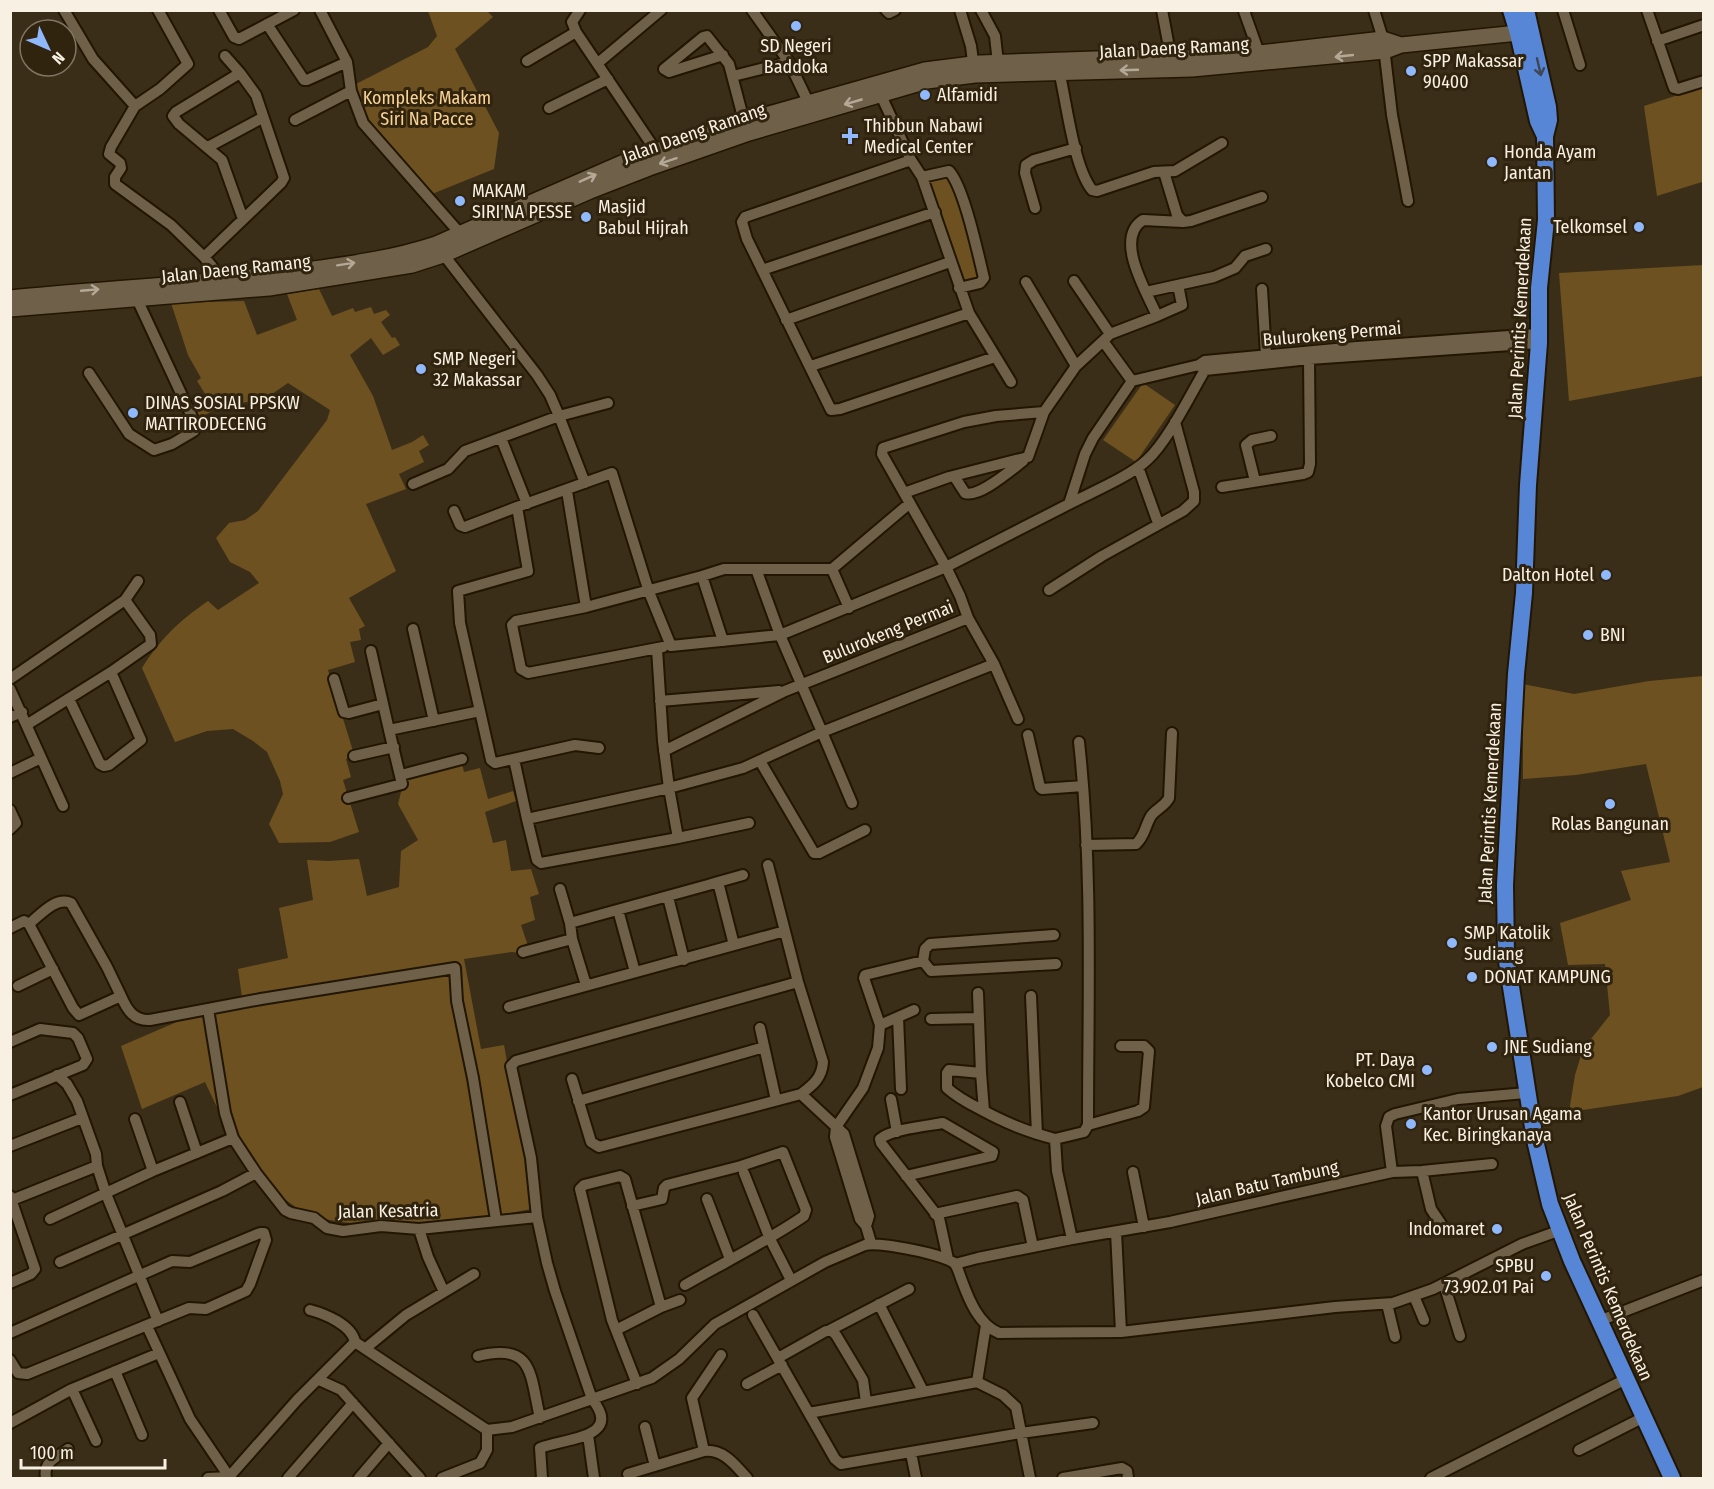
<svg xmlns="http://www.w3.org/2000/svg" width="1714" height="1489" font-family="'Fira Sans Condensed',sans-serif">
	<rect width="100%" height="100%" fill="#3b2e18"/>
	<path fill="#6d5120" d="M428 11H487L493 17 455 49 499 133 494 169 432 194 362 116 356 84 428 47 437 36Z
		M1703 87V189L1702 182 1657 196 1644 106Z
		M950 175 965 217 981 279 960 286 927 179Z
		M1703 265V376L1569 401 1559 273Z
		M319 289 332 316 353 308 355 312 371 307 374 314 386 310 390 315 381 322 392 338 395 337 400 345 383 355 371 338 350 355 373 396 392 450 412 442 423 435 429 445 419 451 424 462 399 474 406 489 366 504 396 571 349 598 365 626 359 629 361 640 350 642 355 662 328 670 353 751 351 756 346 759 351 777 343 780 359 832 330 842 279 843 269 824 283 794 280 781 267 752 253 741 233 729 207 731 175 742 142 668C162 637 178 622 208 601L218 610 259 583 250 572 230 562 216 538 229 523 245 520 258 511 327 420 330 410 288 383 272 394 268 404 245 402 231 410 227 403 192 422 188 414 209 400 197 381 201 378 188 355 171 303 244 301 257 335 297 320 287 294Z
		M1143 383 1175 405 1136 462 1103 440Z
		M1703 676V1087L1678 1096 1569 1112 1575 1075 1583 1049 1610 1015 1605 964 1568 965 1560 923 1631 900 1621 871 1670 862 1646 764 1576 775 1523 779V684L1574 694 1649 681Z
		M461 760 464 772 480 768 488 799 513 791 516 801 485 812 493 843 506 840 511 871 531 869 539 894 530 897 535 920 521 925 527 943 520 953 512 952 464 959 481 1049 504 1045 525 1162 531 1209 460 1223 389 1229 310 1217 267 1187 234 1143 205 1082 142 1109 121 1046 186 1018 204 1004 242 997 238 969 288 958 279 908 313 900 307 860 328 861 359 859 367 896 399 887 401 851 418 840 398 804 401 792 408 787 407 774Z"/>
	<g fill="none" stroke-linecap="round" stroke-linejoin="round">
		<g stroke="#221602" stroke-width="14">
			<path id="minor" d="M64 10 93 59 135 106 160 89 188 64 158 10
				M219 10 234 37 239 39 294 10
				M320 10 347 62 351 91 363 123 464 238
				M580 10 572 22 576 32 656 151
				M752 10 789 62 811 108
				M886 10 889 13 895 10
				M960 10 971 46 974 69
				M981 10 995 36 998 63
				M1162 10 1171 58
				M1246 10 1244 11 1259 53
				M1374 10 1383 39 1392 115 1408 201
				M1563 10 1580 65
				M1647 10 1674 88 1678 89 1704 81
				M267 24 304 80H307L347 62
				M1657 41 1704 25
				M225 56 240 73 176 112 173 116 179 124 222 160 243 219
				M527 61 576 32
				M598 63 661 10
				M1058 66C1066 98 1073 166 1092 190L1097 191 1154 172 1175 171 1222 143
				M664 69 703 37 707 36 729 64 744 121
				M664 69 669 72 723 55
				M733 76 789 62
				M878 89 911 160 922 177 969 313 1011 382
				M135 106 111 147 109 154 120 163 121 168 115 177V184L171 225 204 257 226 283
				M549 108 608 79
				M295 120 351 91
				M208 147 262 118
				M911 160 745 217 742 222 747 239 831 410 840 409 995 357
				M1164 172 1177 215 1183 222 1191 221 1262 197
				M922 177 949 171C964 187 978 254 984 278L980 283 959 288
				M1035 208 1025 173 1026 165 1034 160 1076 148
				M440 250 537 375 550 395 559 416 608 403
				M204 257 281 183 284 178 256 95 240 73
				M762 270 935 212
				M1074 281 1110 334 1103 341 1132 381
				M1026 282 1076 366
				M1262 289 1266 356
				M1146 292 1214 277 1235 268 1245 256 1266 249
				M1157 316 1182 305 1178 285
				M786 320 950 262
				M1110 334 1157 316C1148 294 1113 239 1143 220L1183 222
				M1199 365 1205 370 1309 359 1539 343
				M811 366 969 313
				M89 373 129 434 154 450 172 444 194 431 195 426 192 417 137 299
				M501 438 527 504
				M1028 457 1044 412 1076 366 1103 341
				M1138 467 1158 523
				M954 476 965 493C979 498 1011 470 1023 461
				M1255 481 1246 445 1252 440 1271 436
				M413 484 448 469 465 451 559 416 585 483
				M1222 487 1303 474 1308 472 1310 464 1309 359
				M567 491 586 607
				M904 493 949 477 1028 457
				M1069 504C1092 492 1129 477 1147 460 1168 441 1190 395 1205 370V364
				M454 511 460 525 465 527 517 507
				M832 569 849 608
				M1049 590 1102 556 1183 511 1194 501V492L1175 422
				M413 629 434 721
				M723 641 702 576 724 569H832L910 503
				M663 647 528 673 521 669 512 625 516 621 586 607 702 576
				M657 649 663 741 669 788 743 768 822 732 780 635 756 569
				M371 651 389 730 480 711 460 623 458 591 528 571 517 507 612 473 649 592 671 646 780 635 946 567 882 454 883 448 964 422 996 416 1044 412
				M994 664 1018 719
				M10 679 125 600 138 581
				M334 679 344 712 349 713 383 704
				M10 689 63 806
				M69 699 100 764 104 766 109 765 141 740 111 672
				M660 701 779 691
				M480 711 491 760 495 763 575 745 599 748
				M10 717 22 712
				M28 724 111 672 151 644 150 635 125 600
				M1028 735 1040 787 1042 789 1083 786
				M664 751 785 691 968 618 960 596 946 567 1069 504 1085 454 1093 438 1132 381 1199 365 1205 361 1357 347 1538 334
				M354 756 394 747
				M514 759 527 819 669 788 678 838 749 823
				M760 761 814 853H819L865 830
				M10 773 41 758
				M401 775 462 759
				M348 798 402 784 389 730
				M852 803 822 732 994 664 968 618
				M10 810 16 823 10 829
				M527 819 537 860 541 863 678 838
				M1086 845 1136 844C1145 836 1145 826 1151 816 1156 809 1165 806 1169 798L1172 733
				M768 865 798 982 823 1062C822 1078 813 1085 801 1094
				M718 882 743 875
				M560 889 570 923
				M668 897 684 960
				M618 910 635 972
				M29 924C40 915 56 896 71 903L107 967 121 996
				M10 928 24 921 29 924 73 1008 79 1015 121 996C127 1010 134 1021 150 1020L261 999 455 968 457 1001 473 1078 496 1220
				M1054 935 930 944 925 949 923 961 931 971 1056 964
				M523 952 572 939
				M586 985 572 939 570 923 708 885 718 882 734 945
				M18 986 53 969
				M978 993 981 1073
				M1031 996 1037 1134
				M509 1007 785 931
				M208 1009 225 1113 233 1138 256 1173 285 1210 291 1213 314 1218 327 1228 343 1231 381 1226 419 1229 537 1217
				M898 1017 901 1089
				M931 1019 979 1018
				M880 1025 914 1010
				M760 1028 776 1100
				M10 1042 40 1029 73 1033 78 1038 87 1059 83 1065 10 1095
				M57 1075 67 1084 77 1101 96 1154 97 1166 106 1194 158 1321
				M572 1079 591 1142 599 1147 801 1094 844 1134 869 1216 866 1226
				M891 1099 897 1132
				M578 1101 764 1047
				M180 1102 197 1153
				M984 1111 981 1073 949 1070 947 1073V1088C957 1097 968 1103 980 1109 1006 1123 1025 1131 1055 1139L1057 1171 1072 1239
				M135 1119 153 1171
				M1088 1125 1138 1111 1144 1107 1149 1051 1144 1046H1121
				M1055 1139 1084 1132 1088 1125C1088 998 1093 869 1079 742
				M10 1146 82 1118
				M1422 1171 1431 1209 1441 1224
				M1133 1172 1144 1227
				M1392 1172 1422 1171 1492 1164
				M744 1173 770 1239 791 1280
				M906 1176 992 1156 993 1152 943 1123C926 1126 892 1129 880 1139L881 1143 939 1218 948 1259
				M10 1196 35 1269 31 1274 10 1283
				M707 1199 730 1259
				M12 1200 97 1166
				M632 1206 662 1199 664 1188 667 1185 741 1166 783 1152 806 1210 804 1216C766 1242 725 1262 685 1285
				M935 1214 1017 1196 1023 1200 1033 1247
				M50 1219 153 1171 233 1138
				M419 1229 428 1257 444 1292
				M1116 1232 1121 1332
				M871 1243 866 1226 860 1219 835 1137 836 1127 863 1088 878 1048 880 1025 864 978 865 975 923 961
				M60 1262 222 1191 256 1173
				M955 1264 978 1258 1072 1239 1170 1222 1392 1172 1386 1126 1389 1117 1395 1114 1458 1099 1527 1093
				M1444 1284 1460 1336
				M1414 1296 1424 1320
				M879 1304 923 1391
				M1387 1304 1395 1337
				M310 1310C325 1314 352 1325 355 1342L487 1430 512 1427 652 1378 679 1359 715 1324 825 1262 865 1245C879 1242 946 1254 955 1264 958 1268 960 1276 962 1281 969 1300 979 1325 999 1333L1121 1332 1335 1307 1393 1303 1433 1289 1522 1244 1561 1230
				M753 1315 835 1459 841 1464 1021 1433 1093 1423
				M1599 1321 1704 1280
				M986 1325 977 1382 1003 1395 1016 1407 1030 1478
				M147 1326 190 1419 230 1478
				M616 1330 661 1307 680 1300
				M830 1330 909 1289
				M10 1333 172 1261 190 1262 260 1233H264L266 1240 250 1284 246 1291 206 1309 189 1308 27 1374 18 1373 10 1360
				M366 1348 406 1315 474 1274
				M478 1356C534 1342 530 1375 540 1418
				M778 1358 826 1331H832L836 1335 863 1380 866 1402
				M115 1371 142 1435
				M319 1380 341 1390 420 1478
				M637 1384 612 1320 580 1189 584 1185 620 1176 625 1179 661 1307
				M747 1384 782 1365
				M72 1389 96 1441
				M809 1413 977 1382
				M10 1423 72 1389 159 1353
				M645 1427 655 1466
				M588 1435 594 1478
				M1579 1450 1644 1417
				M704 1451 692 1398 721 1355
				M911 1453 916 1478
				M628 1474 704 1451C724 1449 735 1465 747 1478
				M46 1478C43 1461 56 1458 68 1449
				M208 1478 229 1477 297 1400 355 1342
				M288 1478 353 1403
				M359 1478 389 1443
				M442 1478 480 1463 487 1450V1430
				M542 1478 540 1448C564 1438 624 1439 592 1399L555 1291 547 1263 537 1217 531 1158 511 1066 516 1061 798 982
				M1063 1478 1122 1468 1127 1471 1128 1478
				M1431 1478 1626 1379"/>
		</g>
		<g stroke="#221602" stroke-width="18">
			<path id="secondary" d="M10 298C109 288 208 284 306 270 350 264 394 258 436 244L624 162 744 121 925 70 980 63 1151 57 1189 58 1259 53 1383 39 1401 45
				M10 309 269 288 412 265 443 255 590 191 649 168 749 133 927 81 975 75 1192 69 1385 51 1401 45 1518 33 1529 30"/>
		</g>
		<g stroke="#221602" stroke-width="20">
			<path id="trunk" d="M1511 10 1518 33 1538 121 1545 136
				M1526 10 1548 107 1549 120 1545 136 1546 220 1539 288V343L1528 485 1524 593 1516 674 1505 885 1506 955 1535 1140 1550 1204 1572 1261 1672 1478"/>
		</g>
		<use href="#minor" stroke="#6f6049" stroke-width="10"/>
		<use href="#secondary" stroke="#6f6049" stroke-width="15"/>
		<use href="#trunk" stroke="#5886d6" stroke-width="16"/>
	</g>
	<defs><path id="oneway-shaft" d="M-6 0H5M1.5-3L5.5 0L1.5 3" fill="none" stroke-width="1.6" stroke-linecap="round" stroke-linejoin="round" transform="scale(1.5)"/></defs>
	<g stroke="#b4a896">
		<use href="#oneway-shaft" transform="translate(1344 56) rotate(174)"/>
		<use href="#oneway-shaft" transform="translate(1129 70) rotate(178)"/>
		<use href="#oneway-shaft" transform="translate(853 102) rotate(164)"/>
		<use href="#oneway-shaft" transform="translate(668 161) rotate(162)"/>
		<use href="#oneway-shaft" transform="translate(588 178) rotate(-24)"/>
		<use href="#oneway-shaft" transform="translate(346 264) rotate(-9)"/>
		<use href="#oneway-shaft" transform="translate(90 290) rotate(-5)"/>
	</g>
	<use stroke="#3f4654" href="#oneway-shaft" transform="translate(1539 67) rotate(77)"/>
	<g fill="#90b8fd" stroke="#31240e" stroke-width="2">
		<circle cx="796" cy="26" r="6"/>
		<circle cx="1411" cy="71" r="6"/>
		<circle cx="925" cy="95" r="6"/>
		<path d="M847 127h6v6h6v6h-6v6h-6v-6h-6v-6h6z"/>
		<circle cx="1492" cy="162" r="6"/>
		<circle cx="460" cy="201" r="6"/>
		<circle cx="586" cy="217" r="6"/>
		<circle cx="1639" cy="227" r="6"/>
		<circle cx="421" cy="369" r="6"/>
		<circle cx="133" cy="413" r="6"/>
		<circle cx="1606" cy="575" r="6"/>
		<circle cx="1588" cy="635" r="6"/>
		<circle cx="1610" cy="804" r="6"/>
		<circle cx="1452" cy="943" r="6"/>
		<circle cx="1472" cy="977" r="6"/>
		<circle cx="1492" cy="1047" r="6"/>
		<circle cx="1427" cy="1070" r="6"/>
		<circle cx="1411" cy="1124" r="6"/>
		<circle cx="1497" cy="1229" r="6"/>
		<circle cx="1546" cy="1276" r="6"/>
	</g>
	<g text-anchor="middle" stroke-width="6" stroke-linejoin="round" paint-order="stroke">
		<g font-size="18" fill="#f8f0e2" stroke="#31240e" text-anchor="start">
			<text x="796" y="52" text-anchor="middle">SD Negeri<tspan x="796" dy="21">Baddoka</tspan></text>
			<text x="1423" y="67">SPP Makassar<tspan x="1423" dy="21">90400</tspan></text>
			<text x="937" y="101">Alfamidi</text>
			<text x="864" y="132">Thibbun Nabawi<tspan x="864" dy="21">Medical Center</tspan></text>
			<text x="1504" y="158">Honda Ayam<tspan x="1504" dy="21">Jantan</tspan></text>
			<text x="472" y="197">MAKAM<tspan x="472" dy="21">SIRI'NA PESSE</tspan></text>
			<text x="598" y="213">Masjid<tspan x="598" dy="21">Babul Hijrah</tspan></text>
			<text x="1627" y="233" text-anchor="end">Telkomsel</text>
			<text x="433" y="365">SMP Negeri<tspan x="433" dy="21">32 Makassar</tspan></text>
			<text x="145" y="409">DINAS SOSIAL PPSKW<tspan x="145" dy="21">MATTIRODECENG</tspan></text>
			<text x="1594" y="581" text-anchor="end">Dalton Hotel</text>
			<text x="1600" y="641">BNI</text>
			<text x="1610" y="830" text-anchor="middle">Rolas Bangunan</text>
			<text x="1464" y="939">SMP Katolik<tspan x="1464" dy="21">Sudiang</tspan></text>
			<text x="1484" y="983">DONAT KAMPUNG</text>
			<text x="1504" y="1053">JNE Sudiang</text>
			<text x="1415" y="1066" text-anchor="end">PT. Daya<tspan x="1415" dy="21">Kobelco CMI</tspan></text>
			<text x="1423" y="1120">Kantor Urusan Agama<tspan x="1423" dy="21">Kec. Biringkanaya</tspan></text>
			<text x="1485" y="1235" text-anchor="end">Indomaret</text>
			<text x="1534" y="1272" text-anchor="end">SPBU<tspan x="1534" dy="21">73.902.01 Pai</tspan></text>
		</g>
		<g font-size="18" fill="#f8f0e2" stroke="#31240e">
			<text transform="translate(1174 48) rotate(-3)" y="6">Jalan Daeng Ramang</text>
			<text transform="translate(694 133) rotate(-19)" y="6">Jalan Daeng Ramang</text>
			<text transform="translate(236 269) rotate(-6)" y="6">Jalan Daeng Ramang</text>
			<text transform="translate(1520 318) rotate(-87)" y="6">Jalan Perintis Kemerdekaan</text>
			<text transform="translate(1332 334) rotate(-5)" y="6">Bulurokeng Permai</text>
			<text transform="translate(888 632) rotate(-22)" y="6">Bulurokeng Permai</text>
			<text transform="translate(1490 803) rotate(-87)" y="6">Jalan Perintis Kemerdekaan</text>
			<text transform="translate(1267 1183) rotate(-13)" y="6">Jalan Batu Tambung</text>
			<text transform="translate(388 1211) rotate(-1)" y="6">Jalan Kesatria</text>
			<text transform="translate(1608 1287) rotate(67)" y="6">Jalan Perintis Kemerdekaan</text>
		</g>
		<g font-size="18" fill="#fad395" stroke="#31240e">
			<text x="427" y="104">Kompleks Makam<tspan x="427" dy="21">Siri Na Pacce</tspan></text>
		</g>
	</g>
	<rect width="1714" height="1489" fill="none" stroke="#f8f0e2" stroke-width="24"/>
	<g transform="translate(48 48) rotate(134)"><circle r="28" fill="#31240e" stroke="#817663" stroke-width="1.5"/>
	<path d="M0-4.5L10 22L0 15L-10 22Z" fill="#90b8fd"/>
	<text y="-9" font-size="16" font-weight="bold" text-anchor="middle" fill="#f8f0e2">N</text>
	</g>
	<path d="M21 1459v9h144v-9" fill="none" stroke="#f8f0e2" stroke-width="3"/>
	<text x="30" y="1459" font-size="18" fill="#f8f0e2" stroke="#31240e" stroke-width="4.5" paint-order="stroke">100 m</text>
</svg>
